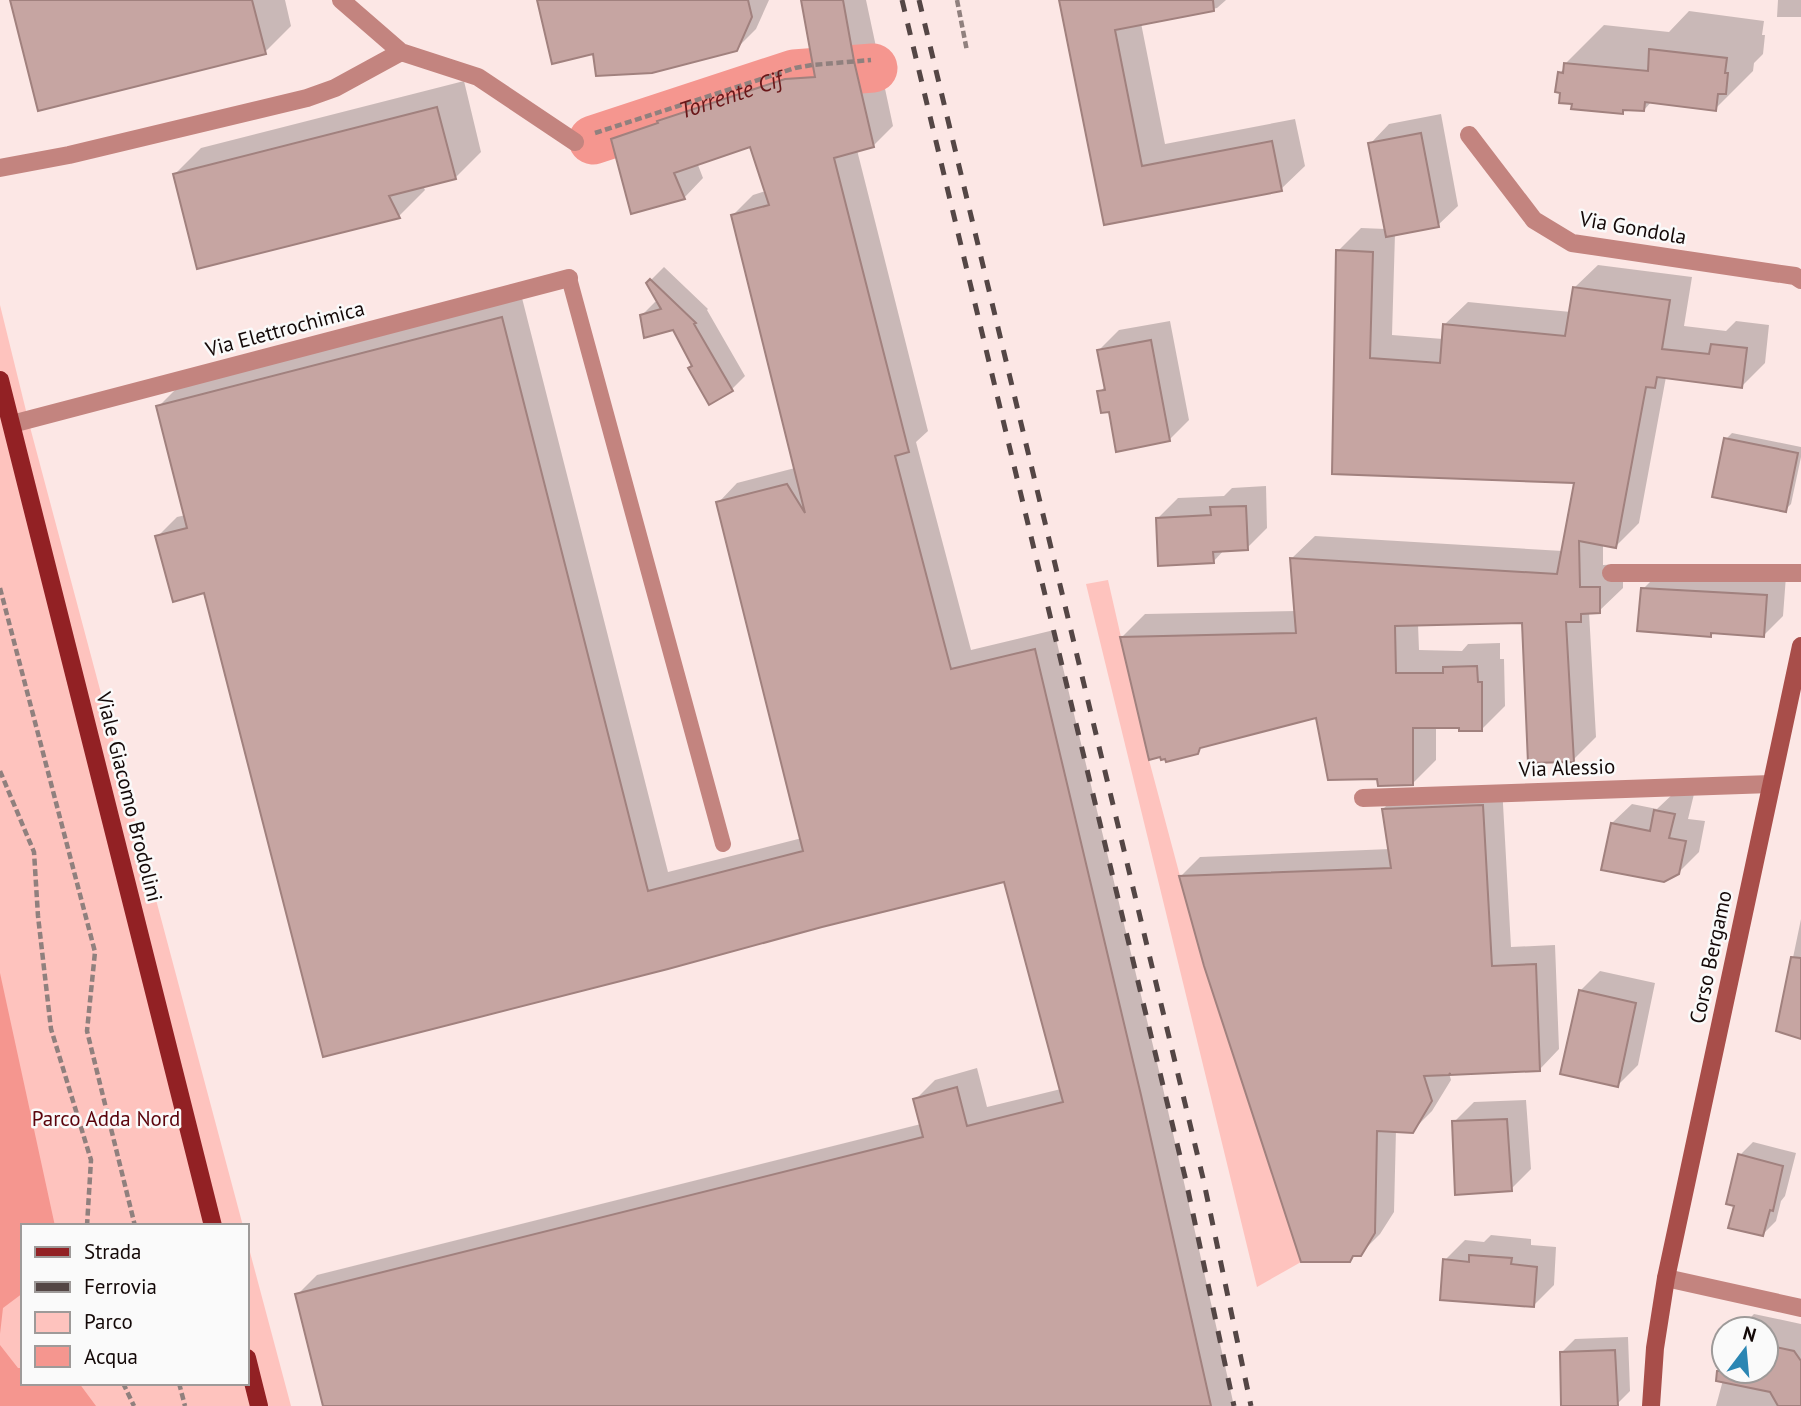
<svg xmlns="http://www.w3.org/2000/svg" width="1801" height="1406" font-family="'PT Sans',sans-serif">
	<rect width="100%" height="100%" fill="#fce7e5"/>
	<path fill="#fec3be" d="M0 305 30 427 243 1226H23V1383H247V1241L291 1406H0Z
		M1108 580 1149 760 1204 966 1301 1262 1257 1287 1086 584Z"/>
	<path fill="#f5968f" d="M0 973 55 1226H23V1293L3 1308 0 1334Z
		M0 1345 18 1368H23V1383H79L96 1406H0Z"/>
	<path fill="#0003" d="M12 0H285L291 26 265 52Z
		M539 0H769L756 29 736 49 595 52Z
		M803 0H866L893 126 873 146 857 150 928 431 916 442 971 650 1054 630 1160 1075 1234 1406H325L297 1295 317 1275 921 1124 915 1100 935 1080 977 1068 987 1107 1061 1089 1006 879 822 925 667 967 206 591 157 537 177 517 186 515 158 407 178 387 522 298 668 872 802 838 718 503 737 483 795 468 733 215 753 195 766 191 751 145 698 165 703 178 684 198 613 139 633 119 674 106 679 101 806 59H813Z
		M1061 0H1226L1217 8 1141 23 1165 144 1295 119 1305 166 1281 189 1106 223Z
		M1778 0H1801V17H1777Z
		M1689 11 1764 21 1762 35H1765L1763 54 1754 63 1753 71 1715 109 1652 101 1644 110 1626 108 1622 112 1560 73 1565 67 1566 63 1604 25 1669 32Z
		M464 81 481 152 455 178 423 186 425 190 399 216 175 174 201 148Z
		M1441 114 1458 206 1438 225 1395 234 1392 335 1443 339 1444 325 1468 302 1571 312 1574 288 1598 265 1692 277 1684 326 1726 331 1736 321 1769 325 1765 363 1742 386 1666 377 1639 523 1616 546 1603 544V565L1623 564V588L1599 611 1589 612 1596 737 1573 760 1524 621 1418 624 1419 650 1462 651 1468 644 1500 643V659H1504L1505 706 1482 729 1461 727H1436V760L1413 783 1378 777 1318 716 1204 745 1197 752 1122 637 1145 614 1296 611 1291 559 1315 536 1563 551 1576 481 1334 473 1338 251 1361 228 1386 229 1370 144 1389 124Z
		M664 267 708 309 707 310 745 376 732 389 709 402 694 365 673 328 642 315 655 302 658 301 648 283Z
		M1170 321 1189 420 1169 440 1110 410 1099 392 1106 386 1099 350 1119 330Z
		M1732 433 1801 447V457L1791 504 1785 510 1726 439Z
		M1266 486 1267 528 1247 548 1225 549 1213 562 1158 518 1178 498 1224 496 1232 488Z
		M1663 569 1786 576 1783 616 1763 636 1714 631 1710 635 1643 589Z
		M1502 786 1511 947 1555 945 1559 1049 1540 1069 1449 1073 1451 1080 1432 1111 1412 1131 1396 1130 1394 1212 1380 1234 1360 1254H1356L1349 1260 1181 876 1200 857 1390 849 1383 809 1403 790Z
		M1676 791 1694 794 1688 819 1705 821 1699 852 1678 873 1612 823 1632 804 1657 809Z
		M1801 919V1035L1778 1030Z
		M1600 971 1655 983 1638 1065 1618 1085 1580 991Z
		M1526 1100 1531 1169 1511 1189 1454 1122 1474 1102Z
		M1753 1142 1796 1153 1785 1196 1781 1201 1776 1221 1763 1234 1736 1205 1740 1155Z
		M1491 1235 1531 1239V1245L1556 1247 1554 1285 1534 1305 1445 1260 1465 1240 1484 1242Z
		M1754 1314 1801 1324V1406H1716L1723 1380H1721L1724 1366V1371H1766V1329H1739Z
		M1628 1337 1630 1391 1617 1404 1562 1352 1575 1339Z"/>
	<g fill="none" stroke-linecap="round" stroke-linejoin="round">
		<path stroke="#f5968f" stroke-width="49" id="s1" d="M593 140 794 74 873 68"/>
	</g>
	<path fill="#c6a5a2" stroke="#a1817e" stroke-width="2" d="M10 0H252L266 54 38 111Z
		M537 0H748L752 17 737 51 652 73 596 76 593 54 552 64Z
		M801 0H843L854 61 874 147 834 158 909 452 895 456 951 669 1035 649 1141 1095 1211 1406H323L295 1294 923 1137 913 1099 957 1087 967 1126 1063 1102 1004 882 822 927 668 969 323 1057 204 593 173 602 155 536 187 528 156 406 502 317 648 891 803 851 716 502 787 484 805 513 731 215 769 205 750 147 674 173 685 199 631 214 611 139 658 123 657 121 785 79 815 77Z
		M1059 0H1213L1214 11 1115 30 1142 166 1272 141 1282 191 1104 225Z
		M1649 49 1727 58 1725 73H1728L1726 94H1718L1716 111 1645 102 1644 111 1623 110V114L1571 109 1572 104 1559 103 1560 93 1555 92 1558 72 1563 73 1564 63 1648 71Z
		M437 107 456 179 389 196 400 218 197 269 173 174Z
		M1421 133 1439 227 1386 237 1368 143Z
		M1336 250 1373 252 1370 358 1440 363 1443 324 1565 336 1573 287 1670 300 1662 349 1709 354 1711 344 1747 348 1742 388 1657 377 1655 388 1646 387 1616 548 1579 541 1580 587H1600V613L1581 614V622H1566L1574 762 1528 763 1522 623 1395 626 1396 673H1443V667L1477 666 1478 682H1482V731H1459V728H1413V785L1378 786 1377 779 1328 780 1316 718 1200 748 1198 754 1166 762 1165 759 1161 760 1160 757 1149 760 1120 637 1296 633 1290 558 1557 574 1574 483 1332 474Z
		M650 279 696 323 694 324 733 391 709 405 688 368 692 366 673 330 644 338 640 315 661 309 646 283Z
		M1151 340 1170 441 1116 452 1109 412 1101 413 1097 391 1105 390 1097 350Z
		M1724 438 1798 453 1786 512 1712 497Z
		M1246 506 1248 550 1213 552 1214 563 1158 566 1156 518 1211 515 1210 507Z
		M1641 588 1767 595 1764 637 1711 633V637L1637 631Z
		M1483 805 1492 966 1536 964 1540 1071 1450 1075V1073L1449 1075 1424 1076 1432 1101 1413 1133 1377 1131 1375 1233 1361 1256H1353L1350 1262H1301L1204 966 1179 876 1391 868 1382 809Z
		M1654 810 1675 814 1669 838 1686 841 1679 874 1664 882 1601 870 1611 823 1650 831Z
		M1791 957 1801 958V1039L1776 1031Z
		M1579 990 1636 1003 1618 1087 1560 1074Z
		M1507 1119 1512 1191 1455 1195 1452 1121Z
		M1738 1154 1783 1166 1773 1211 1770 1210 1763 1236 1728 1228 1734 1206 1726 1204Z
		M1469 1255 1512 1258 1511 1264 1537 1267 1534 1307 1440 1300 1443 1259 1469 1262Z
		M1766 1345 1794 1351 1801 1361V1406H1778L1770 1392 1716 1381 1717 1371H1766Z
		M1615 1350 1618 1406H1561L1560 1352Z"/>
	<g fill="none" stroke-linecap="round" stroke-linejoin="round">
		<path stroke="#90807e" stroke-width="4.5" stroke-dasharray="7 3.5" stroke-linecap="butt" d="M957 0 967 51
			M595 133 795 68 812 65 871 60
			M0 588 95 952 87 1031 135 1226
			M0 771 34 852 38 916 51 1029 91 1160 87 1226
			M123 1383 134 1406
			M179 1383 185 1406"/>
		<path stroke="#c3847f" stroke-width="16" d="M569 278 723 844"/>
		<path stroke="#c3847f" stroke-width="18" d="M341 0 401 52 478 77 575 142
			M1469 135 1534 220 1572 243 1795 276 1801 280
			M0 168 69 155 307 98 335 88 401 52
			M12 424 569 278
			M1611 573H1801
			M1363 798 1771 784
			M1666 1278 1801 1308"/>
		<path stroke="#a84e4a" stroke-width="18" d="M1651 1406 1655 1348 1666 1278 1801 646"/>
		<path stroke="#922124" stroke-width="18" d="M0 380 213 1226
			M247 1358 259 1406"/>
		<path stroke="#544645" stroke-width="5" stroke-dasharray="12 12" stroke-linecap="butt" d="M902 0 1186 1181 1234 1406
			M919 0 1203 1178 1251 1406"/>
	</g>
	<g text-anchor="middle" stroke-width="5" stroke-linejoin="round" paint-order="stroke">
		<g font-size="21" fill="#140908" stroke="#fafafa">
			<text transform="translate(1633 228) rotate(10)" y="7">Via Gondola</text>
			<text transform="translate(285 329) rotate(-15)" y="7">Via Elettrochimica</text>
			<text transform="translate(1567 768) rotate(-2)" y="7">Via Alessio</text>
			<text transform="translate(129 797) rotate(76)" y="7">Viale Giacomo Brodolini</text>
			<text transform="translate(1711 957) rotate(-78)" y="7">Corso Bergamo</text>
		</g>
		<g font-size="21" fill="#5b040c" stroke="#fafafa">
			<text x="106" y="1126">Parco Adda Nord</text>
		</g>
		<g font-size="23" font-style="italic" fill="#691618" stroke="#fafafa">
			<text dy="8" stroke="none"><textPath href="#s1" startOffset="145">Torrente Cif</textPath></text>
		</g>
	</g>
	<rect x="21" y="1224" width="228" height="161" fill="#fafafa" stroke="#9e9a99" stroke-width="2"/>
	<rect x="35" y="1247" width="35" height="10" fill="#922124" stroke="#9e9a99" stroke-width="2"/>
	<text x="84" y="1259" font-size="21" fill="#140908">Strada</text>
	<rect x="35" y="1282" width="35" height="10" fill="#544645" stroke="#9e9a99" stroke-width="2"/>
	<text x="84" y="1294" font-size="21" fill="#140908">Ferrovia</text>
	<rect x="35" y="1312" width="35" height="21" fill="#fec3be" stroke="#9e9a99" stroke-width="2"/>
	<text x="84" y="1329" font-size="21" fill="#140908">Parco</text>
	<rect x="35" y="1346" width="35" height="21" fill="#f5968f" stroke="#9e9a99" stroke-width="2"/>
	<text x="84" y="1364" font-size="21" fill="#140908">Acqua</text>
	<g transform="translate(1745 1350) rotate(16)"><circle r="33" fill="#fafafa" stroke="#9e9a99" stroke-width="2"/>
	<path d="M0-5L12 26L0 18L-12 26Z" fill="#2b86b3"/>
	<text y="-10" font-size="19" font-weight="bold" text-anchor="middle" fill="#140908">N</text>
	</g>
</svg>
